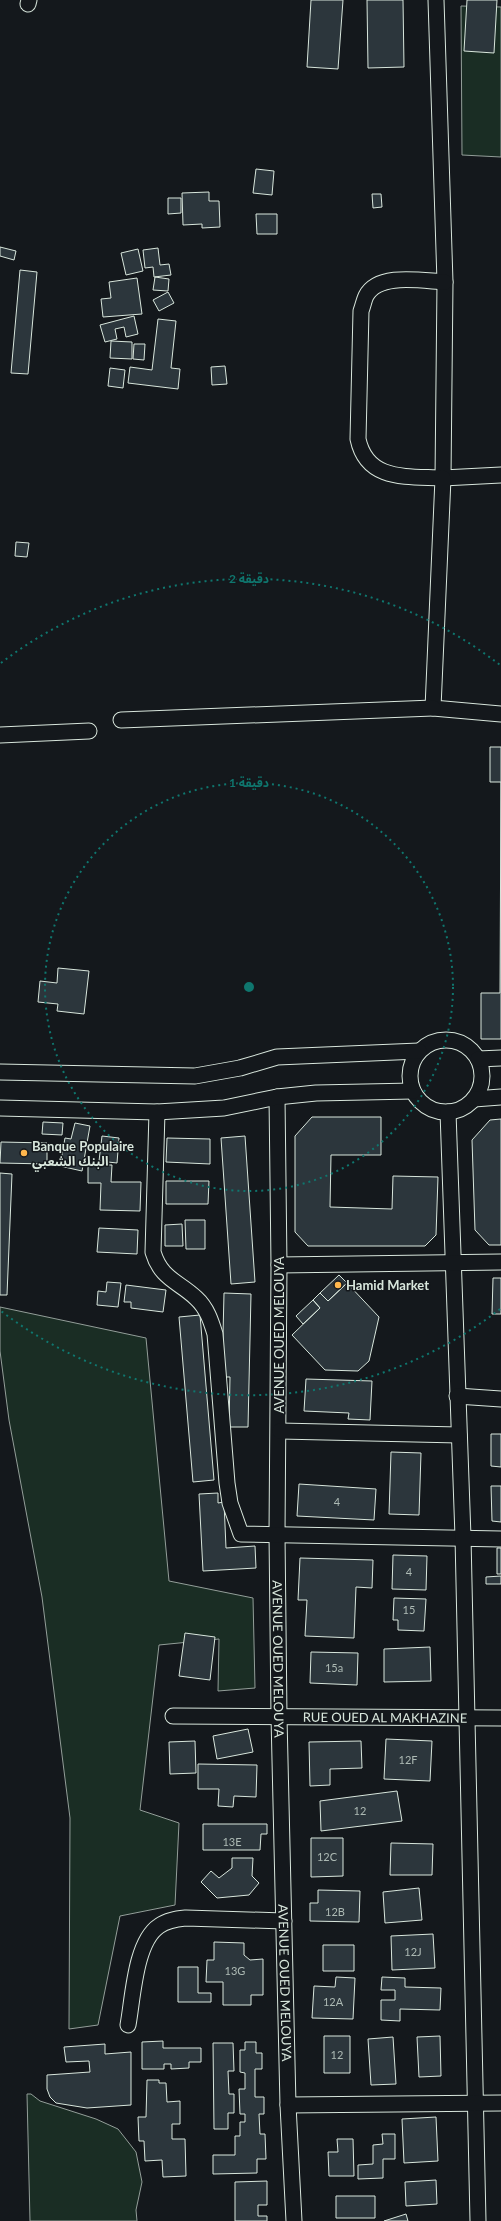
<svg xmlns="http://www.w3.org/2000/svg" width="501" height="2221" font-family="Lato,'Noto Sans Arabic',sans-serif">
	<rect width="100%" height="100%" fill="#14181c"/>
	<path fill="#1a2d24" stroke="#939e99" d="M461 6 501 7V157L462 155Z
		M0 1307 146 1338 169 1581 253 1598 255 1688 218 1691 219 1639 159 1645 140 1810 179 1823 175 1905 120 1916 98 2025 69 2029 70 1818 42 1597 9 1420 0 1351Z
		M27 2094H31L40 2101 96 2119 118 2129 136 2152 142 2182 136 2210 137 2221H30Z"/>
	<path fill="#2c363c" stroke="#d8e6dc" d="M311 0H343L338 69 307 67Z
		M367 0H403L404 67 368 68Z
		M467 0H497L494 53 464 51Z
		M256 169 274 171 272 195 253 193Z
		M209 192V201H219L220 227 202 228V224L183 225 182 193Z
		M372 194H381L382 207 373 208Z
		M168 198H181V213L168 214Z
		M256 214H277V234H257Z
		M0 247 16 251 14 260 0 256Z
		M158 248 160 265 169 264 171 275 154 277 153 267 145 268 143 250Z
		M138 249 143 271 126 275 121 253Z
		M20 270 37 272 28 374 11 373Z
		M155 277 169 279 168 291 153 290Z
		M137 278 142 314 103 317 101 299 111 298 109 282Z
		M168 292 174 303 159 311 153 300Z
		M134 316 138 334 126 337 124 327 115 329 117 339 105 342 100 325Z
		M158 319 176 321 171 368 180 369 178 389 128 383 130 367 152 370Z
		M111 341 132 342V359L110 358Z
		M134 344H145L144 360 133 359Z
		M225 366 227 384 212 385 211 367Z
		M110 368 125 370 123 388 108 386Z
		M16 542 29 543 27 557 15 556Z
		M490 747H501V1039H481V993H500L501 782H490Z
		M58 968 89 971 84 1014 57 1011 58 1004 38 1002 40 981 57 983Z
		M312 1117H381V1155H331L330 1207 392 1209 393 1176 438 1177 436 1235 425 1246H308L295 1232V1136Z
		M501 1119V1245H489L475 1230 472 1140 490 1120Z
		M43 1122 63 1123 62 1135 42 1134Z
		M75 1123 90 1126 82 1171 60 1166 65 1138 71 1139Z
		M102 1136 119 1138 117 1163 99 1161Z
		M245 1136 255 1282 231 1284 221 1138Z
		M167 1138 210 1139V1164L166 1162Z
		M1 1142 47 1143V1164L0 1163Z
		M88 1165H112L111 1182H141L140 1211 100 1210 101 1183H88Z
		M0 1173 12 1174 7 1295H0Z
		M166 1181H209L208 1204H166Z
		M185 1220H205V1249H186Z
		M182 1224 183 1246H165V1225Z
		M99 1228 138 1230 137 1254 97 1252Z
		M339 1275 347 1283 328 1301 320 1293Z
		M493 1278H501V1314H492Z
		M107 1282 121 1283 118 1307 97 1305 98 1291 106 1292Z
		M347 1283 379 1317 369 1361 358 1371 325 1370 292 1335 320 1308 313 1300 320 1293 328 1301Z
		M126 1285 166 1290 163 1312 131 1308V1302H124Z
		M224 1293 251 1294 248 1427H229L230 1377H222Z
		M313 1300 320 1308 303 1324 296 1316Z
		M200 1315 214 1480 193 1482 179 1317Z
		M306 1379 372 1381 370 1420 348 1419 349 1413 304 1411Z
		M491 1434H501V1467L491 1466Z
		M391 1452 421 1453 419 1515 389 1514Z
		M299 1484 376 1489 374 1520 297 1516Z
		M491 1486H501V1522L492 1521Z
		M218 1493V1503L224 1502 226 1548 255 1546 256 1568 203 1571 199 1494Z
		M497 1548H501V1574H497Z
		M393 1555 427 1556 426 1590 392 1589Z
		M300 1558 373 1560 372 1588 356 1587 354 1638 305 1636 307 1600H298Z
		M501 1576V1584H486V1577Z
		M394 1598 426 1599 424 1631 398 1630V1620H393Z
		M185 1633 215 1637 210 1680 179 1676Z
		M430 1647 431 1681 384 1682V1649Z
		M311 1652 358 1653 357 1685 310 1683Z
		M248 1729 253 1752 217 1759 213 1736Z
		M386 1739 432 1741 430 1781 384 1779Z
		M195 1741 196 1773 170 1774 169 1742Z
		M361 1741 362 1768 330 1769V1785L310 1786 309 1742Z
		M198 1764 257 1765 256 1797 234 1796 233 1807 218 1806 219 1789H198Z
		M397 1791 402 1821 321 1831 320 1801Z
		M203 1824H267V1834H261L260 1850H203Z
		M311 1838H343V1876L311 1877Z
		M391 1843 433 1844 432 1875H390Z
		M232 1858H253L252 1876 259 1883 249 1895 217 1898 201 1882 211 1871 219 1878 232 1868Z
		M419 1888 422 1920 385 1923 383 1892Z
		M318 1890 360 1891 359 1922 310 1921V1903H318Z
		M433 1934 435 1968 392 1970 391 1936Z
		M214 1942 244 1943V1955L250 1960 263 1959V1995H251V2005H223V1982H206L207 1960H214Z
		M323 1945H354V1971H323Z
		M178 1967H198V1993H211V2002H178Z
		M336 1977 355 1978 353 2019 312 2018 314 1986 335 1987Z
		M382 1977 405 1978V1987L441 1988 440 2010 400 2009V2021L381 2020V2000H395V1990H381Z
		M324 2036H350V2073H324Z
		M440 2036 441 2076 419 2077 417 2037Z
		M393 2037 396 2084 371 2085 368 2039Z
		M163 2041V2048H201V2062H189V2068L171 2069V2064H164V2069H142V2042Z
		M245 2042H256V2053H262V2069H255V2097H264V2114H259L260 2134H265L266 2159H257V2173L213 2174V2155H235V2136H240V2122H245V2114H240L239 2089H245V2073L240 2072V2050H245Z
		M213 2043H233L234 2071H228L229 2094H234V2113H228V2129H214Z
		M105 2044V2054L131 2052V2105L87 2108 56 2103 50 2097 47 2089V2075L90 2072 89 2061 66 2062 64 2047Z
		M147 2080H159V2083H166L167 2102 180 2101V2124H172V2139H185L186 2176 163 2177 162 2160 145 2161 144 2141H139L138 2117H146Z
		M436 2117 438 2161 404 2163 402 2119Z
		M382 2134H395V2159H383V2178L358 2179V2165L373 2164V2145L383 2144Z
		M337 2139H353L354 2176H329L328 2152H338Z
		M436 2180 437 2204 406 2206 405 2182Z
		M267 2181V2205H258V2216H267V2221H235V2182Z
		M336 2196H375V2218H336Z
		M406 2214 408 2221H384Z"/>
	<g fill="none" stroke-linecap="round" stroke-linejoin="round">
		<g stroke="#d8e6dc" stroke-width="17">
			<g id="minor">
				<path d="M436 0 445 282 443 478 501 475"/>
				<path d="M28 4 29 0"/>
				<path d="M445 282C423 281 378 272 366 296 364 300 363 306 361 311L358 439C367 482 408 476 443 478L433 708 501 714"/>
				<path d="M121 720 433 708"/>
				<path d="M0 735 89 731"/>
				<circle cx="446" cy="1076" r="36"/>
				<path d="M478 1059 501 1058"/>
				<path d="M0 1072 195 1076 240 1068 277 1057 419 1051"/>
				<path id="s1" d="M277 1097 279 1265 277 1534 279 1717 288 2105 294 2221"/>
				<path d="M474 1099 501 1097"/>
				<path d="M0 1108 157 1112 224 1108 277 1097 316 1093 413 1091"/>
				<path d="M157 1112 153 1252C161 1279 178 1281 196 1298 207 1308 211 1321 215 1334L227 1483 230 1503 241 1534 501 1539"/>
				<path d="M448 1112 463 1537 478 2221"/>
				<path d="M279 1265 501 1262"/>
				<path d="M457 1396 501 1399"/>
				<path d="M280 1431 459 1435"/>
				<path id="s2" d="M173 1716 501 1718"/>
				<path d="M128 2025C133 1998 135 1942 159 1926 167 1920 177 1919 186 1918L284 1921"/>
				<path d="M288 2105 501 2103"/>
			</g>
		</g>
		<use href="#minor" stroke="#14181c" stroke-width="15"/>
	</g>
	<g fill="none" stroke="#0f766e" stroke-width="2" stroke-dasharray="2 4">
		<circle cx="249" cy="987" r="204"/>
		<path d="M500 1309A408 408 0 0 1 1 1311M1 663A408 408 0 0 1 500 665"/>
	</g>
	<g fill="#ffb74d" stroke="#14181c" stroke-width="1.5">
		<circle cx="24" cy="1153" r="4"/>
		<circle cx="338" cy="1285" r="4"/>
	</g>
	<g text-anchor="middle" stroke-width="3" stroke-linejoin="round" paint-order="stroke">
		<g font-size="11" fill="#adbab4">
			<text x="337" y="1506">4</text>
			<text x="409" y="1576">4</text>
			<text x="409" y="1614">15</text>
			<text x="334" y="1672">15a</text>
			<text x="408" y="1764">12F</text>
			<text x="360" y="1815">12</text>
			<text x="232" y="1846">13E</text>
			<text x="327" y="1861">12C</text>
			<text x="335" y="1916">12B</text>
			<text x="413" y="1956">12J</text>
			<text x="235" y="1975">13G</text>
			<text x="333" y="2006">12A</text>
			<text x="337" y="2059">12</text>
		</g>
		<g font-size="13" font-weight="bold" fill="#d8e6dc" stroke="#14181c" text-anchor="start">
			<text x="32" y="1151">Banque Populaire<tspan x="32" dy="15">البنك الشعبي</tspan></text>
			<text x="346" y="1290">Hamid Market</text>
		</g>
		<g font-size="13" fill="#d8e6dc" stroke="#14181c">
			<text transform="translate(279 1335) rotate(-90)" y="5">AVENUE OUED MELOUYA</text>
			<text dy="5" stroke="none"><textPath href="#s1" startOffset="562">AVENUE OUED MELOUYA</textPath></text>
			<text dy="5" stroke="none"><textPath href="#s2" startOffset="212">RUE OUED AL MAKHAZINE</textPath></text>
			<text dy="5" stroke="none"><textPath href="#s1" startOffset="886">AVENUE OUED MELOUYA</textPath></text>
		</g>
	</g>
	<circle cx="249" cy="987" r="6" fill="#0f766e" stroke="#14181c" stroke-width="2"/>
	<g font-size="12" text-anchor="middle" font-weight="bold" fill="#0f766e" stroke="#14181c" stroke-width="3" stroke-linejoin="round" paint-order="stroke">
		<text x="249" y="583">2 دقيقة</text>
		<text x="249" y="787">1 دقيقة</text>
	</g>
</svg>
